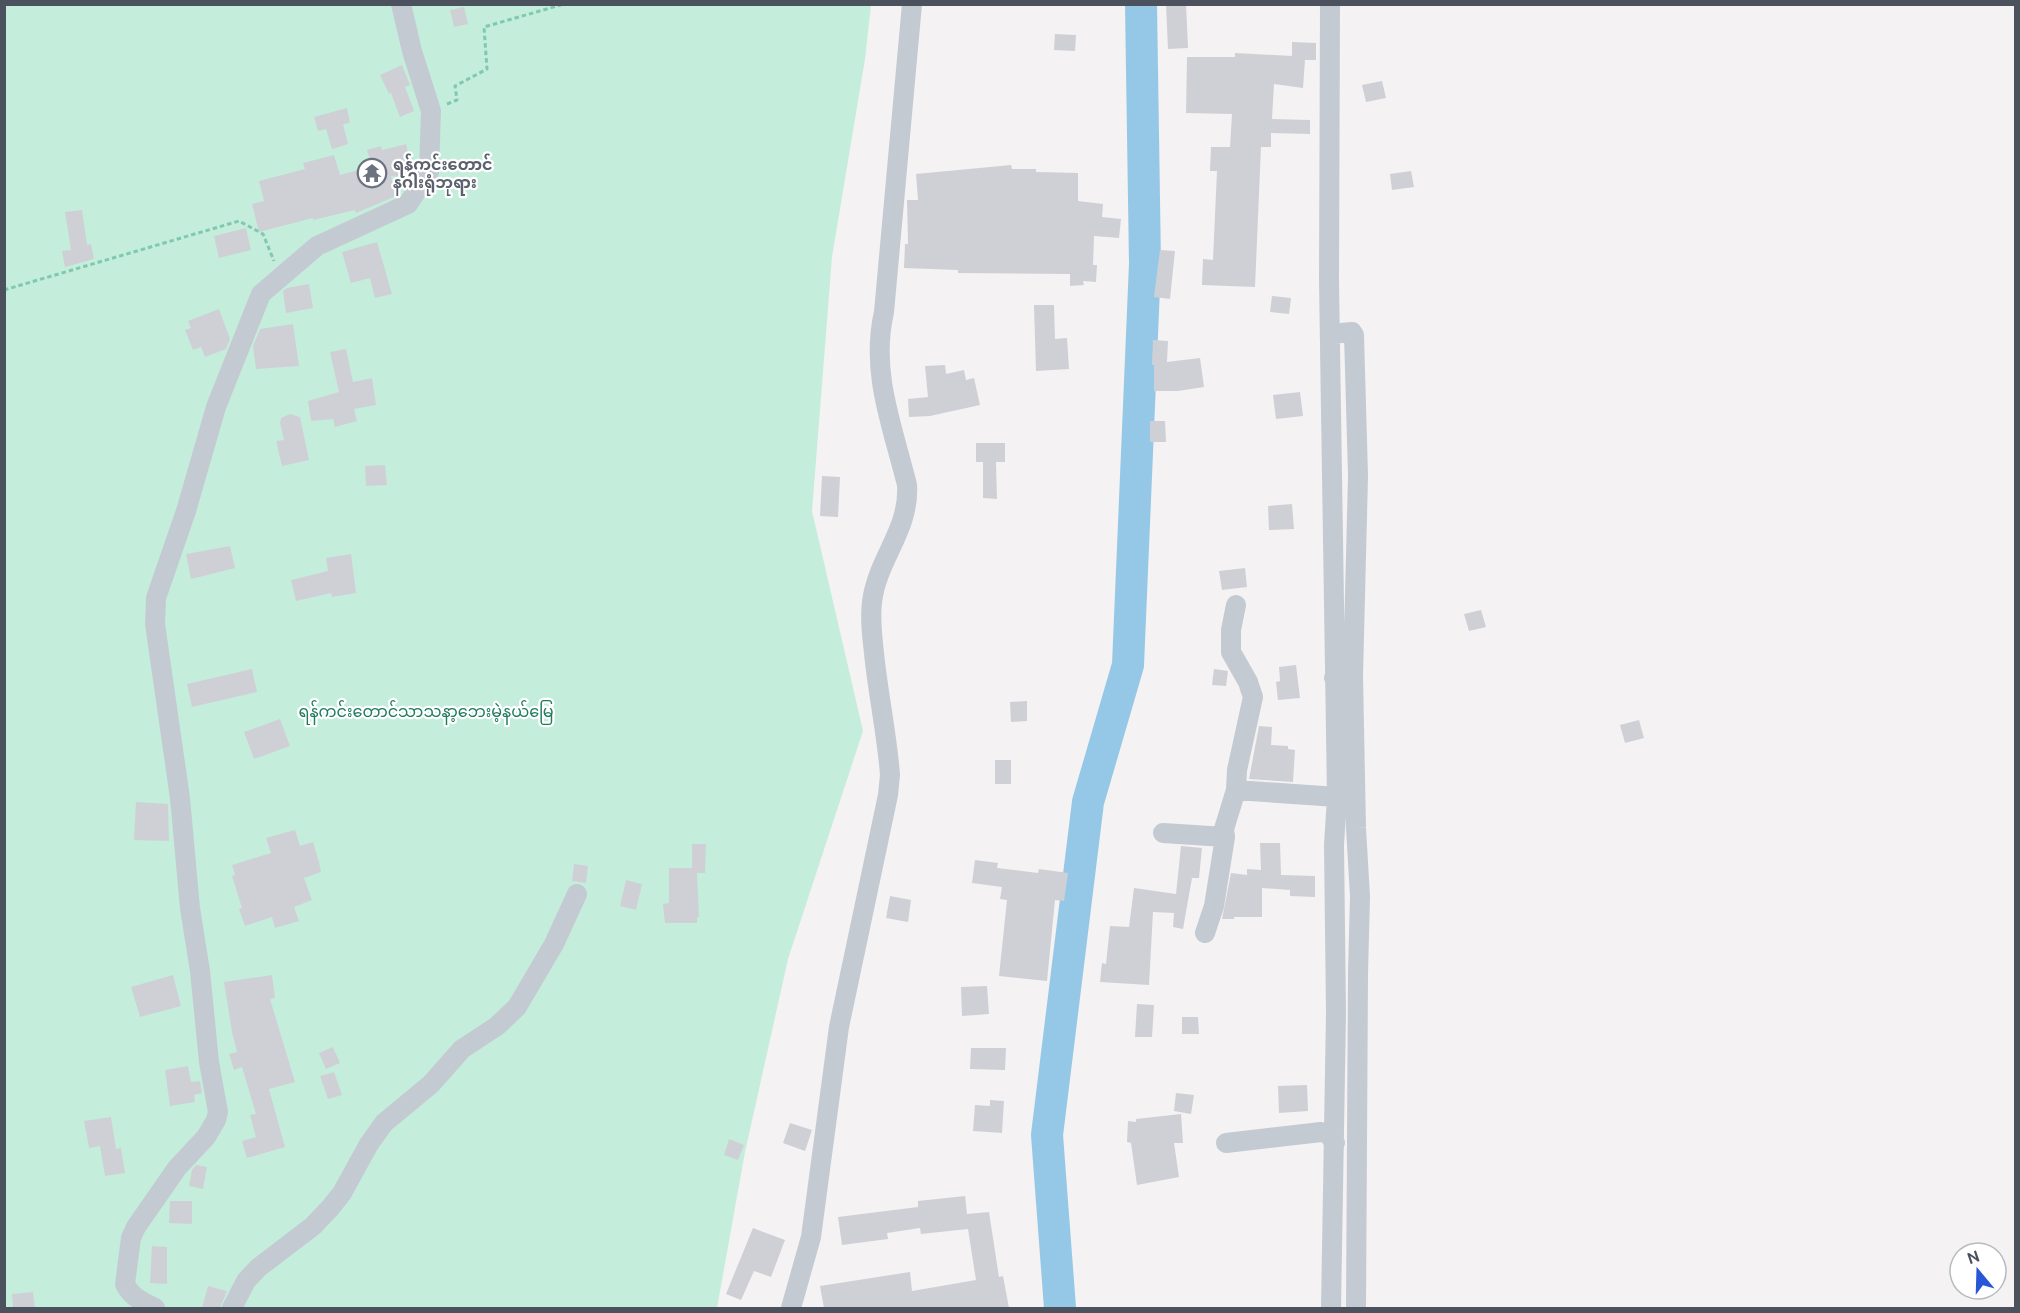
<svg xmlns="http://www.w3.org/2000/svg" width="2020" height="1313" font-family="Ubuntu,'Noto Sans Myanmar',sans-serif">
	<rect width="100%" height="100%" fill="#f4f2f2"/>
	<path fill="#c5eddb" d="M5 5H871L865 59 832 257 812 511 863 731 788 959 745 1152 717 1308H5Z"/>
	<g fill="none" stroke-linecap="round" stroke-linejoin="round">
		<path stroke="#95c8e7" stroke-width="32" d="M1060 1308 1047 1135 1088 802 1128 665 1145 264 1141 4"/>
	</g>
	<path fill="#cfd0d6" d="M1166 4H1186L1188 48 1168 49Z
		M464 7 468 24 454 27 450 10Z
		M1055 34 1076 35 1075 51 1054 50Z
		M1292 42 1316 43V60H1305L1303 88 1274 84 1272 119 1310 120V134L1271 133V147H1261L1255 287 1202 285 1203 259 1213 260 1217 171H1210L1211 147H1230L1232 114 1186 113 1187 57H1235V53L1292 56Z
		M402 65 410 85 405 87 414 111 400 117 391 93 389 94 380 75Z
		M1382 81 1386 98 1366 102 1362 85Z
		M347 108 350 123 343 124 348 144 332 149 326 129 318 131 314 117Z
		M406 144 410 162 417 163V168L410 178 391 176 396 196 356 213 355 210 313 220V218L259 232 252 204 264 201 259 181 305 169 303 163 334 155 340 175 372 166 367 150 381 146 382 150Z
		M1011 165 1012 169H1036V172L1078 173V201L1103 204 1102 217 1121 219 1119 238 1094 236 1093 265H1097L1096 282 1083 281 1084 285 1070 286V274L958 273V270L904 268 905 244H908L907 200H918L916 174Z
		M1411 171 1414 187 1392 190 1390 174Z
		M82 210 87 245 91 244 94 259 65 267 62 251 71 250 65 212Z
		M246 228 251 250 219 258 214 236Z
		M377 242 392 294 375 298 370 278 351 283 342 252Z
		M1160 250 1175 251 1170 299 1154 297Z
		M309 284 313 308 286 313 283 291 287 288Z
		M1272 296 1291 298 1289 314 1270 312Z
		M1034 305H1054L1055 339 1067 338 1069 369 1036 371Z
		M219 309 230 339 226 349 205 357 201 347 193 350 185 330 191 328 188 321Z
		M293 324 299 366 256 369 253 346 260 329Z
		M1153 340 1168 341 1167 362 1200 358 1204 387 1178 391H1154V365H1152Z
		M346 349 353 382 372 378 376 405 354 409 357 421 335 427 333 419 311 421 308 401 339 392 330 352Z
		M945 365 946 374 964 370 966 380 974 378 980 405 930 416 909 417 908 399 928 397 925 366Z
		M1300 392 1303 416 1276 419 1273 395Z
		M290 414 300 417 309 460 282 466 276 441 284 440 280 423 281 418Z
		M1150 421H1165L1166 442H1150Z
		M976 443H1005V462H996L997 499 983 498V462H976Z
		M385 465 387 485 366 486 365 466Z
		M822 476 840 477 838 517 820 516Z
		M1292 504 1294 529 1269 530 1268 506Z
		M230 546 235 568 191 579 186 554Z
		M351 554 356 593 332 597 331 593 296 601 291 580 328 571 326 558Z
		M1245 568 1247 587 1222 590 1219 571Z
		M1481 610 1486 627 1469 631 1464 614Z
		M1296 665 1300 698 1278 700 1276 682 1280 681 1279 667Z
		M252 669 257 692 192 707 187 684Z
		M1214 669 1228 671 1226 686 1212 685Z
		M1027 701V721L1011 722 1010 702Z
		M280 719 290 746 254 759 244 732Z
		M1639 720 1644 738 1625 743 1620 725Z
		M1259 726 1272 727 1271 745 1288 746V749L1295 750 1293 782 1249 779Z
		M995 760H1011V784H995Z
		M136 802 168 804 169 841 134 840Z
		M295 830 300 846 313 842 319 862 321 872 304 878 312 900 294 907 299 921 275 928 272 917 245 926 239 909 242 908 232 876 235 875 232 865 271 853 266 838Z
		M1260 843H1280L1281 875 1315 876V897L1290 896V890L1262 888V917H1234V919H1222L1231 873 1247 875V869L1261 870Z
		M692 844H706L705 873H697L699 917H697V923H665L663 904 669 903V868H692Z
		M1181 846 1202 848 1199 878H1192L1183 929 1173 927 1174 913 1153 912 1149 985 1100 982 1102 963 1106 964 1110 926 1129 927 1134 888 1176 894Z
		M975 860 998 863 997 868 1038 873 1039 869 1068 873 1064 901 1055 900 1047 981 999 976 1007 900 1000 899 1002 887 972 883Z
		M574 864 588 866 586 883 572 881Z
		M626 880 642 884 636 910 620 906Z
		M890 896 911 900 908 922 886 918Z
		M173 975 181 1006 140 1017 131 987Z
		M272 975 275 998 270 999 295 1082 269 1089 285 1147 247 1158 242 1141 256 1137 250 1115 256 1114 242 1067 234 1070 229 1054 237 1052 232 1032 224 982Z
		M987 986 989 1014 962 1016 961 987Z
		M1137 1004 1154 1005 1152 1037H1135Z
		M1182 1017H1198L1199 1034H1182Z
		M333 1047 340 1063 326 1069 319 1053Z
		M971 1048H1006L1005 1070 970 1069Z
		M188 1066 191 1082 200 1081 202 1093 194 1095 195 1102 170 1106 165 1070Z
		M334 1072 342 1095 328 1099 320 1076Z
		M1307 1085 1308 1111 1279 1113 1278 1086Z
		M1176 1093 1194 1095 1191 1114 1174 1111Z
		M990 1100 1004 1101 1002 1133 973 1131 975 1105 990 1106Z
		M1181 1114 1183 1143H1174L1179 1177 1137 1185 1131 1143 1127 1142 1128 1121 1136 1122V1119Z
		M111 1117 116 1149 121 1148 125 1173 105 1176 100 1146 89 1148 84 1121Z
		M790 1123 812 1130 805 1151 783 1143Z
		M729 1139 744 1145 738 1160 724 1155Z
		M196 1165 207 1167 203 1189 189 1186 192 1170Z
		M965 1196 967 1214 989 1212 999 1277 1003 1276 1009 1308H824L820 1286 910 1272 912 1291 976 1280 968 1229 921 1234 920 1228 887 1233 888 1239 842 1245 838 1217 918 1207V1201Z
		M170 1201H192V1224L169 1223Z
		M753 1228 785 1240 771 1277 754 1271 741 1300 726 1294Z
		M152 1246 167 1247V1284L150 1283Z
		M208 1286 227 1291 220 1308H202Z
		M33 1292 35 1308H13L12 1294Z"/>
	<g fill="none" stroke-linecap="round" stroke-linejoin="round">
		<path stroke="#7fc9b1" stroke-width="3" stroke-dasharray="4.5 3" stroke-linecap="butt" d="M447 104 457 100 455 86 487 69 484 27 564 4
			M4 290 239 221 263 234 274 261"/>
		<path stroke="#c4cad2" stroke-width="20" d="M1330 4 1329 281 1337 797 1334 845 1336 1013 1331 1308
			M1330 334 1352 332 1354 335 1358 476 1353 676
			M1236 605 1231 630V652L1248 682 1253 697 1237 770 1236 790 1337 797
			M1334 678 1353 676 1356 828 1360 896 1358 974 1356 1308
			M1163 833 1225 837
			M1205 933 1214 906 1225 837 1224 829 1236 790
			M1226 1143 1321 1132 1328 1134 1335 1143
			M155 1308C143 1302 131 1297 125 1284L131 1238 136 1227 177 1168 206 1137 216 1120 218 1112 209 1062 200 971 190 908 180 798 155 624 156 598 186 511 216 407 261 294 317 246 408 204 429 172 431 111 412 51 401 4
			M232 1308 246 1281 258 1268 313 1226 331 1207 342 1193 369 1144 384 1123 431 1084 462 1049 497 1026 517 1007 554 944 577 894
			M791 1308 811 1237 839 1027 888 795 890 775C887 734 878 694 874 653 872 636 870 619 872 602 877 559 910 530 907 485 893 427 870 373 884 312L912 4"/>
	</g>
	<defs>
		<g id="temple-ring" transform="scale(1.5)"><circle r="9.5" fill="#fff" stroke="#6b7280" stroke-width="1.5"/><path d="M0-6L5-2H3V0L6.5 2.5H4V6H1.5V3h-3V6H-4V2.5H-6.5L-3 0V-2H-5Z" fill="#6b7280"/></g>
	</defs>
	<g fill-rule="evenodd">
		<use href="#temple-ring" x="372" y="173"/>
	</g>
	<g text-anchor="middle" stroke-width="4.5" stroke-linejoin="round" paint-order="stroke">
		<g font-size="16" font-weight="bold" fill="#5b616d" stroke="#fff" text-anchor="start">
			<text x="393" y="170">ရန်ကင်းတောင်<tspan x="393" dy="18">နဂါးရုံဘုရား</tspan></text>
		</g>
		<g font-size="16" fill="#1f7c5e" stroke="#fff">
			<text x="426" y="717">ရန်ကင်းတောင်သာသနာ့ဘေးမဲ့နယ်မြေ</text>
		</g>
	</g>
	<rect width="2020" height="1313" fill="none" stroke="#4b525e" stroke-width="12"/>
	<g transform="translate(1978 1271) rotate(341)"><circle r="28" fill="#ffffff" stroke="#b7babf" stroke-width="1.5"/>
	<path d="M0-4.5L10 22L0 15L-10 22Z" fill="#2856d8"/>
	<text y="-9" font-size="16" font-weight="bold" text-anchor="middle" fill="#4b525e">N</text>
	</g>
</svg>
